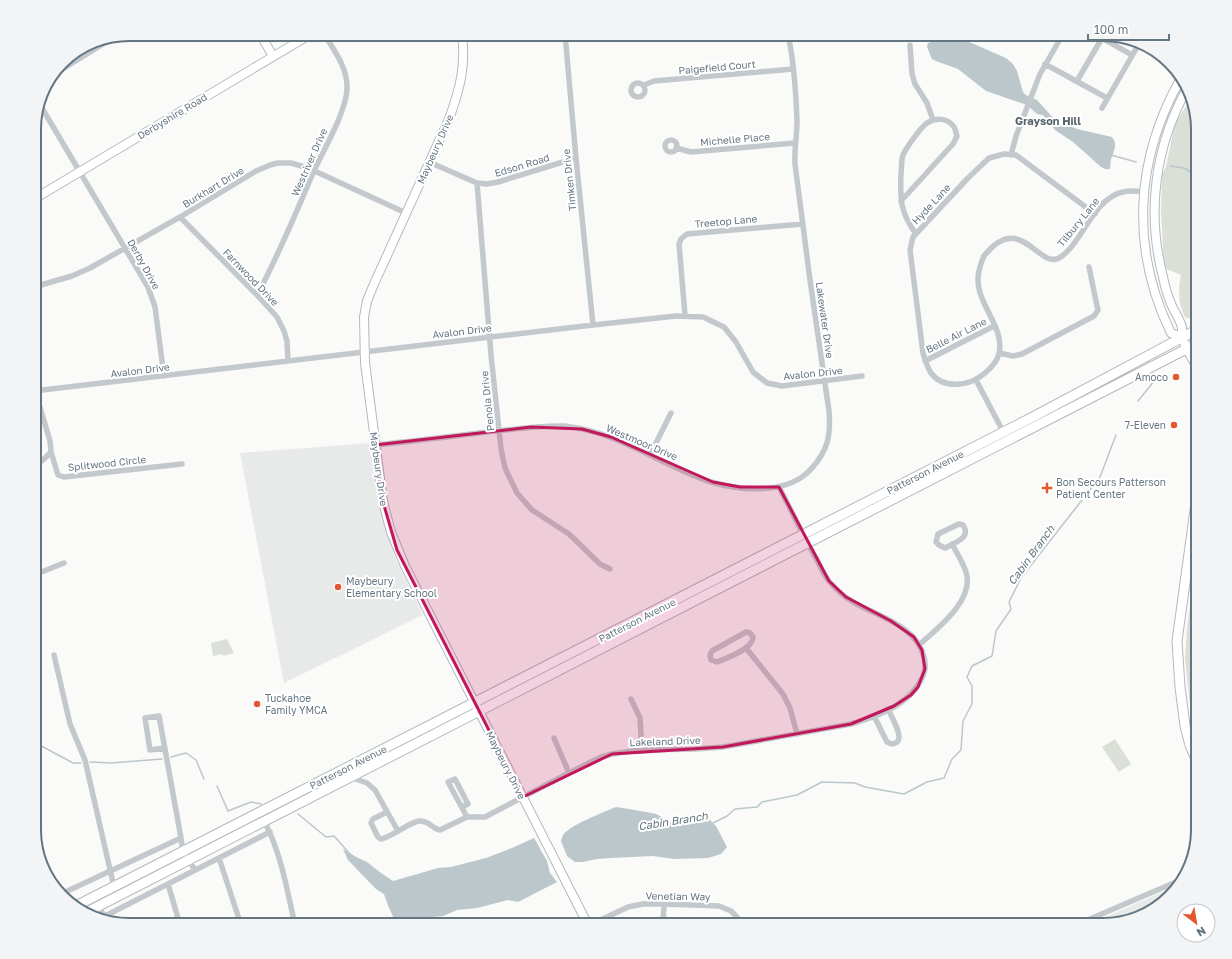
<svg xmlns="http://www.w3.org/2000/svg" width="1232" height="959" font-family="'Golos Text',sans-serif">
	<rect width="100%" height="100%" fill="#fafaf8"/>
	<path fill="#e8e9e9" d="M371 443 380 509 396 560 423 615 284 683 240 453Z
		M1180 884 1178 888 1145 915 1103 925H1088Z"/>
	<path fill="#dadfd7" d="M1191 99 1198 128V314L1191 318H1186C1178 307 1178 288 1181 275L1164 268 1161 210 1162 174 1166 167 1175 123Z
		M1198 546V742L1192 725 1185 658 1187 628Z
		M227 639 234 653 223 656 222 654 213 656 211 643Z
		M1115 739 1131 764 1119 772 1102 747Z"/>
	<path fill="#bbc7cb" d="M936 40 967 41 1006 58 1013 64 1017 71 1023 92 1026 95 1037 100 1056 121 1077 129 1112 137C1118 145 1114 150 1111 159 1110 162 1111 166 1110 169H1105L1101 167 1073 142 1055 130 1043 115 1037 114 1027 105 986 91 958 69 936 61 932 59 927 47 928 43Z
		M616 807C629 809 643 811 656 814 663 817 670 824 678 823 688 822 694 814 704 814L716 826 727 847 721 854 708 858 674 859 653 856 611 858 597 859 583 862H575L567 856 561 841C561 840 563 835 563 835 570 825 604 812 616 807Z
		M534 838 547 861 550 873 557 882 518 902 508 900 477 908 457 910 443 916 425 918 420 925H397L389 908 384 894 376 889 348 860 343 849 358 858 367 862 381 873 393 881 438 868 451 867 486 858 512 848Z"/>
	<g fill="none" stroke-linecap="round" stroke-linejoin="round">
		<path stroke="#bbc7cb" stroke-width="1.5" d="M928 34 938 41
			M1111 155 1136 162
			M1170 166 1184 168 1198 176
			M1194 322 1198 315
			M1138 401 1155 380
			M34 742 73 763H81
			M171 757 186 753 196 760 204 779
			M90 762 111 763 162 759
			M217 786 228 811 251 802 261 804
			M298 814 326 837 334 836 350 854
			M713 823 727 816 735 809 757 807 762 802 797 795 822 782 855 783 865 787 904 794 927 782 944 778 952 759 961 750 963 721 972 704V686L967 677 972 666 992 656 996 631 1011 609 1009 602 1021 578 1100 477 1116 435"/>
		<g stroke="#b3babf" stroke-width="10">
			<path id="secondary" d="M260 34 273 56
				M462 34C466 66 460 89 449 119L374 284 367 301 364 317 365 363 383 502 391 532 405 566 588 925
				M1181 78C1135 159 1130 249 1171 333L1181 337C1182 334 1182 331 1182 328 1181 321 1175 313 1172 306 1168 297 1165 287 1163 277 1146 212 1155 145 1188 87
				M34 199 311 34"/>
		</g>
		<g stroke="#b5babe" stroke-width="11">
			<path id="primary" d="M1185 344 1198 369
				M1198 488 1177 641 1180 687 1185 726 1190 745 1198 764
				M74 907 1031 418 1198 329
				M85 913 1198 343"/>
		</g>
		<path stroke="#c3c8cc" stroke-width="5.5" d="M565 34 576 158 593 325
			M1095 34 1132 55
			M910 45 912 74 915 84 927 103 933 120
			M1045 64 1107 98
			M53 75 116 36
			M1077 81 1102 38
			M631 90a7 7 0 1 1 14 0a7 7 0 1 1-14 0Z
			M644 85 654 81 793 69
			M39 103 148 287 155 307 164 376
			M1102 108 1140 42
			M665 146a6 6 0 1 1 12 0a6 6 0 1 1-12 0Z
			M676 148 691 152 795 143
			M1011 155 1016 136 1040 74 1063 34
			M429 162 477 183 487 184 498 182 576 158
			M477 183 491 355 501 449 505 468 517 493 532 510 569 534 600 564 610 569
			M901 201 953 144 957 136C956 134 956 130 954 127 948 118 936 117 927 123 921 127 906 148 903 155 901 160 902 168 901 173 900 199 900 212 916 234
			M1095 214 1016 155 1004 154 989 158 968 178 913 237 910 250 923 353C925 360 927 367 931 373 944 390 970 386 985 373 991 368 997 361 999 354 1006 323 969 300 980 267 981 264 982 260 984 256 1020 210 1038 269 1059 258 1068 253 1072 246 1078 238 1089 222 1102 196 1123 192 1130 190 1137 191 1144 192
			M180 217 257 295 277 317 284 331 287 341 288 361
			M34 287 72 276 90 268 180 217 256 171 270 165 278 163H291L308 168 406 213
			M257 295C279 255 296 212 314 171 324 149 346 112 347 89 348 69 335 51 324 34
			M685 315 679 244 681 239 687 234 803 224
			M999 353 1013 356 1022 354 1094 316 1098 310 1097 306 1089 267
			M925 361 994 326
			M976 380 1008 441
			M34 387 50 441 51 452 58 475 64 477 182 464
			M34 391 593 325 676 316 703 317 724 327 736 342 753 372 767 383 782 386 862 376
			M375 445C415 441 455 436 495 431 519 429 541 425 565 426 581 428 597 432 612 438 646 451 677 471 711 482 742 491 788 495 811 469 828 451 831 435 829 411L810 280 795 164C794 150 797 136 797 121 796 92 794 62 788 34
			M650 455 671 413
			M34 466 43 460 51 452
			M959 524 963 525C972 538 954 543 945 548L939 545 936 542 938 534Z
			M34 575 64 563
			M746 632 750 633 753 637C753 649 727 658 717 662L711 660 710 655 712 651Z
			M919 645C937 629 975 600 966 572 963 563 957 553 952 544
			M746 648 783 694 790 708 797 734
			M54 655 70 724 85 760 114 887
			M631 699 640 718 642 751
			M874 716 887 742C891 744 893 745 897 742 904 737 891 716 888 709
			M554 738 569 773
			M165 748 150 750 145 718 159 716 181 838 183 851 195 870
			M350 777 367 783 375 790 398 831
			M462 807 468 804 455 779 448 782 467 817
			M387 812 373 819 371 823 378 837 381 839C392 837 412 820 421 821 431 822 432 829 440 830L467 817H485L569 773 601 757 612 754 639 750 696 749 723 747 851 724C876 717 909 705 921 680 925 673 926 664 924 657 915 622 872 616 847 598 841 594 834 587 829 581 823 574 819 563 814 555 802 533 791 510 779 487
			M264 821C281 852 287 890 295 925
			M219 858 241 925
			M168 884 180 925
			M61 894 181 838
			M98 906 103 914 107 915 270 832
			M590 925 628 907 643 904H664L719 906 731 911 736 916 743 925
			M663 925 664 904
			M1076 925 1183 879"/>
		<use href="#secondary" stroke="#fff" stroke-width="8"/>
		<use href="#primary" stroke="#fff" stroke-width="9"/>
	</g>
	<path fill="#c2185b" fill-opacity="0.2" stroke="#c2185b" stroke-width="3" stroke-linejoin="round" d="M531 427 582 429 611 437 713 482 740 487H779L829 581 846 597 891 621 914 637 922 650 925 669 918 687 911 695 894 706 851 724 723 747 612 754 523 797 397 550 383 502 375 445Z"/>
	<g fill="#e4572e" stroke="#fff" stroke-width="1.5">
		<circle cx="1176" cy="377" r="4"/>
		<circle cx="1174" cy="425" r="4"/>
		<path d="M1045 482h4v4h4v4h-4v4h-4v-4h-4v-4h4z"/>
		<circle cx="338" cy="587" r="4"/>
		<circle cx="257" cy="704" r="4"/>
	</g>
	<g text-anchor="middle" stroke-width="4" stroke-linejoin="round" paint-order="stroke">
		<g font-size="10" fill="#657683" stroke="#fff">
			<text transform="translate(717 67) rotate(-5)" y="4">Paigefield Court</text>
			<text transform="translate(172 116) rotate(-31)" y="4">Derbyshire Road</text>
			<text transform="translate(735 139) rotate(-5)" y="4">Michelle Place</text>
			<text transform="translate(435 149) rotate(-66)" y="4">Maybeury Drive</text>
			<text transform="translate(309 162) rotate(-66)" y="4">Westriver Drive</text>
			<text transform="translate(522 165) rotate(-17)" y="4">Edson Road</text>
			<text transform="translate(569 180) rotate(-96)" y="4">Timken Drive</text>
			<text transform="translate(213 187) rotate(-31)" y="4">Burkhart Drive</text>
			<text transform="translate(931 204) rotate(-47)" y="4">Hyde Lane</text>
			<text transform="translate(726 221) rotate(-5)" y="4">Treetop Lane</text>
			<text transform="translate(1078 222) rotate(-51)" y="4">Tilbury Lane</text>
			<text transform="translate(144 264) rotate(61)" y="4">Derby Drive</text>
			<text transform="translate(251 277) rotate(46)" y="4">Farnwood Drive</text>
			<text transform="translate(825 320) rotate(82)" y="4">Lakewater Drive</text>
			<text transform="translate(462 331) rotate(-7)" y="4">Avalon Drive</text>
			<text transform="translate(956 335) rotate(-27)" y="4">Belle Air Lane</text>
			<text transform="translate(140 370) rotate(-7)" y="4">Avalon Drive</text>
			<text transform="translate(813 373) rotate(-6)" y="4">Avalon Drive</text>
			<text transform="translate(487 401) rotate(-96)" y="4">Penola Drive</text>
			<text transform="translate(642 442) rotate(23)" y="4">Westmoor Drive</text>
			<text transform="translate(107 463) rotate(-6)" y="4">Splitwood Circle</text>
			<text transform="translate(379 469) rotate(82)" y="4">Maybeury Drive</text>
			<text transform="translate(925 472) rotate(-27)" y="4">Patterson Avenue</text>
			<text transform="translate(637 620) rotate(-27)" y="4">Patterson Avenue</text>
			<text transform="translate(665 741) rotate(-2)" y="4">Lakeland Drive</text>
			<text transform="translate(506 765) rotate(63)" y="4">Maybeury Drive</text>
			<text transform="translate(348 767) rotate(-27)" y="4">Patterson Avenue</text>
			<text transform="translate(678 896) rotate(1)" y="4">Venetian Way</text>
		</g>
		<g font-size="10" fill="#657683" stroke="#fff" text-anchor="start">
			<text x="1168" y="381" text-anchor="end">Amoco</text>
			<text x="1166" y="429" text-anchor="end">7-Eleven</text>
			<text x="1056" y="486">Bon Secours Patterson<tspan x="1056" dy="12">Patient Center</tspan></text>
			<text x="346" y="585">Maybeury<tspan x="346" dy="12">Elementary School</tspan></text>
			<text x="265" y="702">Tuckahoe<tspan x="265" dy="12">Family YMCA</tspan></text>
		</g>
		<g font-size="11" font-weight="bold" fill="#57646e" stroke="#fff">
			<text x="1048" y="125">Grayson Hill</text>
		</g>
		<g font-size="11" font-style="italic" fill="#60757c" stroke="#fff">
			<text transform="translate(1031 555) rotate(-54)" y="4">Cabin Branch</text>
			<text transform="translate(673 821) rotate(-9)" y="4">Cabin Branch</text>
		</g>
	</g>
	<path d="M0 0H1232V959H0ZM129 41H1103A88 88 0 0 1 1191 129V830A88 88 0 0 1 1103 918H129A88 88 0 0 1 41 830V129A88 88 0 0 1 129 41Z" fill="#f3f4f5" fill-rule="evenodd"/>
	<path fill="none" stroke="#657683" stroke-width="2" d="M129 41H1103A88 88 0 0 1 1191 129V830A88 88 0 0 1 1103 918H129A88 88 0 0 1 41 830V129A88 88 0 0 1 129 41Z"/>
	<g transform="translate(1196 923) rotate(149)"><circle r="19" fill="#ffffff" stroke="#c1c8cd"/>
	<path d="M0-3L7 15L0 10L-7 15Z" fill="#e4572e"/>
	<text y="-6" font-size="11" font-weight="bold" text-anchor="middle" fill="#657683">N</text>
	</g>
	<path d="M1088 34v6h81v-6" fill="none" stroke="#657683" stroke-width="2"/>
	<text x="1094" y="34" font-size="12" fill="#657683" stroke="#ffffff" stroke-width="3" paint-order="stroke">100 m</text>
</svg>
